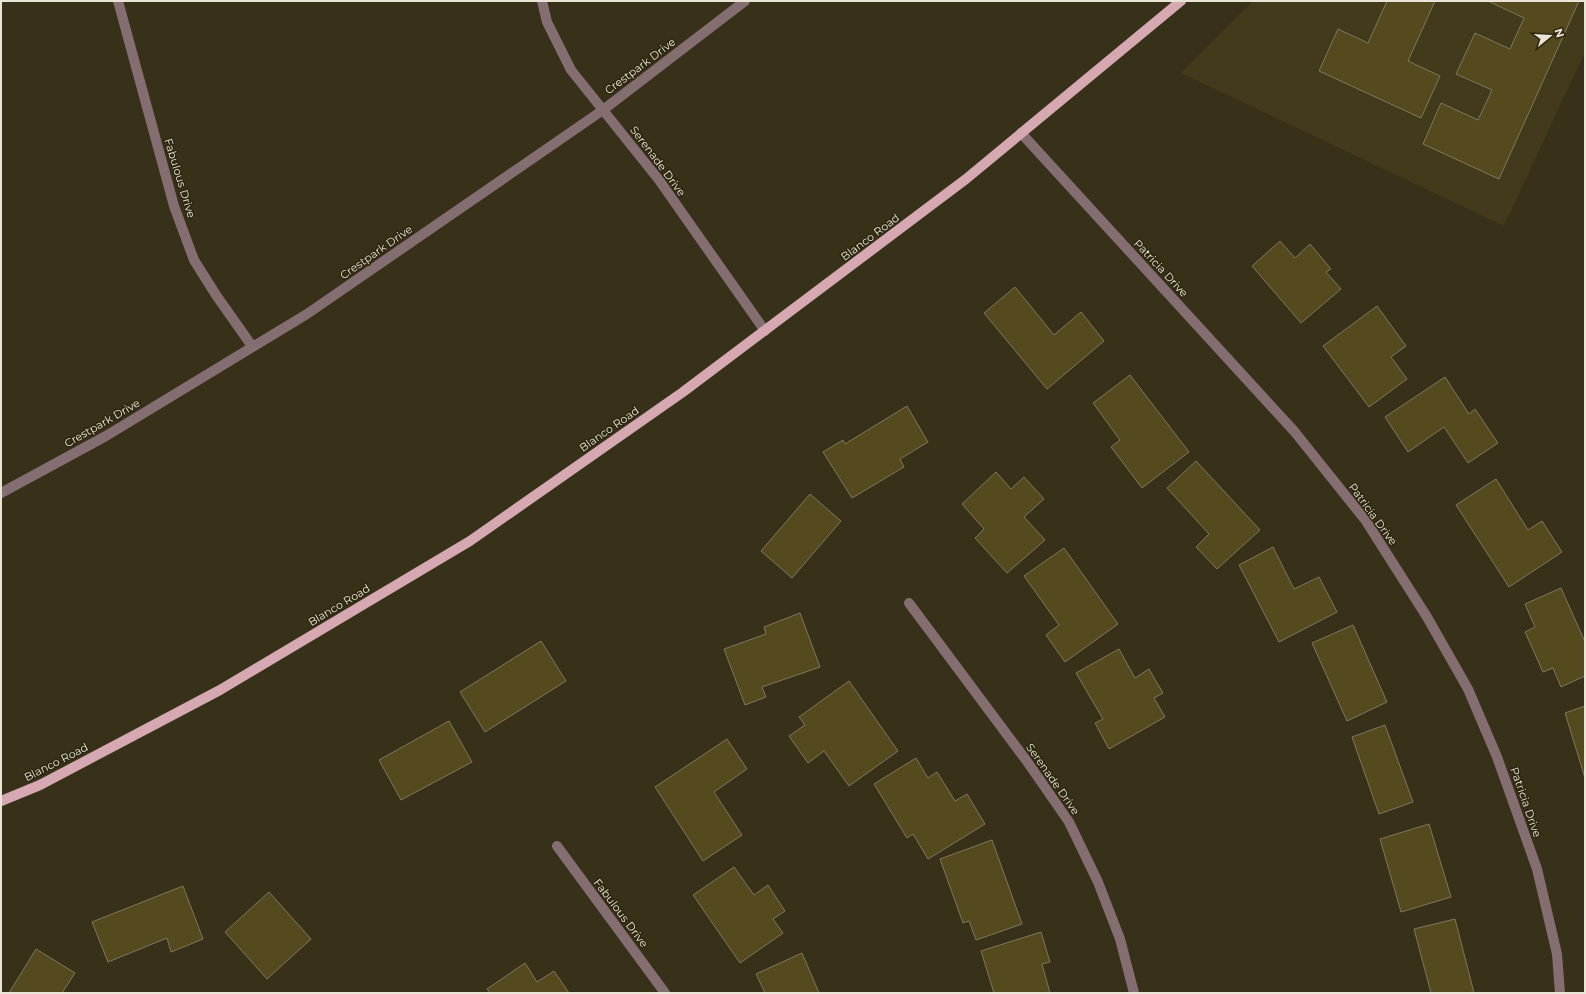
<svg xmlns="http://www.w3.org/2000/svg" width="1586" height="994" font-family="Montserrat,sans-serif">
	<rect width="100%" height="100%" fill="#38311a"/>
	<path fill="#433a1c" d="M1253 1H1585V52L1504 226 1181 73Z"/>
	<path fill="#554a1d" stroke="#7f785f" d="M1387 1H1435L1408 61 1440 76 1421 118 1319 71 1338 29 1368 43Z
		M1488 1H1579L1499 179 1423 144 1441 103 1478 120 1492 90 1456 74 1475 33 1510 49 1524 18Z
		M1280 241 1295 258 1310 244 1331 269 1326 272 1341 289 1301 323 1252 266Z
		M1015 287 1054 335 1081 312 1104 341 1047 389 984 313Z
		M1377 306 1406 346 1391 357 1407 379 1369 407 1323 346Z
		M1130 375 1189 452 1142 488 1111 447 1120 440 1093 403Z
		M1445 377 1469 414 1475 409 1498 443 1468 463 1444 427 1408 452 1385 417Z
		M907 406 928 442 900 459 904 467 852 498 823 452 843 440 845 444Z
		M1196 461 1260 530 1217 569 1196 547 1209 534 1167 488Z
		M996 472 1011 489 1024 477 1044 499 1024 517 1045 540 1007 573 975 538 984 529 962 504Z
		M1496 479 1528 530 1542 521 1562 552 1509 587 1456 505Z
		M810 494 841 521 792 578 761 551Z
		M1273 547 1294 589 1319 577 1337 612 1279 642 1239 565Z
		M1064 548 1118 624 1065 662 1046 635 1059 625 1024 576Z
		M1561 588 1585 642V676L1561 687 1553 668 1543 672 1525 632 1535 627 1525 604Z
		M800 613 820 667 762 687 766 697 745 705 724 649 766 634 764 627Z
		M1353 625 1387 702 1347 721 1312 643Z
		M541 641 566 681 485 732 460 692Z
		M1119 649 1135 678 1149 669 1163 693 1154 698 1165 717 1109 749 1095 723 1103 719 1076 673Z
		M849 681 898 751 849 786 824 751 808 763 789 736 805 725 799 717Z
		M1585 706V778L1565 713Z
		M449 721 472 762 401 800 379 760Z
		M1385 725 1413 802 1379 814 1352 737Z
		M727 739 747 769 714 792 742 835 703 861 655 787Z
		M916 758 928 778 937 772 955 801 967 794 985 824 928 859 913 834 907 838 874 784Z
		M1429 824 1451 897 1401 912 1380 839Z
		M992 840 1022 924 976 940 969 921 963 923 940 859Z
		M734 867 754 895 768 885 785 911 773 919 783 933 740 963 693 895Z
		M183 886 203 939 171 952 167 938 108 962 92 922Z
		M269 892 311 939 267 979 225 932Z
		M1455 919 1474 993H1431L1414 929Z
		M1041 932 1050 962 1042 964 1050 993H994L981 951Z
		M36 949 75 973 62 993H9Z
		M802 953 819 993H765L756 974Z
		M525 963 537 982 554 971 569 993H490L487 989Z"/>
	<g fill="none" stroke-linecap="round" stroke-linejoin="round">
		<path stroke="#846e72" stroke-width="10" d="M118 1 174 206 194 260 216 295 252 346
			M542 1 547 22 571 70 659 180 765 331
			M1021 133 1294 431 1366 521 1427 617 1468 689 1497 757 1537 869 1557 954 1560 993
			M1 493 106 436 307 314 603 110 745 1
			M909 603 1026 760 1069 822 1098 882 1120 939 1134 993
			M557 846 665 993"/>
		<path stroke="#d6a9b2" stroke-width="10" d="M1 801 40 785 220 690 470 541 683 392 966 179 1181 1"/>
	</g>
	<g text-anchor="middle" stroke-width="3" stroke-linejoin="round" paint-order="stroke">
		<g font-size="11" fill="#e9e6d8" stroke="#2d2710">
			<text transform="translate(640 66) rotate(-37)" y="4">Crestpark Drive</text>
			<text transform="translate(658 161) rotate(53)" y="4">Serenade Drive</text>
			<text transform="translate(180 178) rotate(73)" y="4">Fabulous Drive</text>
			<text transform="translate(870 237) rotate(-37)" y="4">Blanco Road</text>
			<text transform="translate(376 252) rotate(-35)" y="4">Crestpark Drive</text>
			<text transform="translate(1161 268) rotate(47)" y="4">Patricia Drive</text>
			<text transform="translate(102 423) rotate(-30)" y="4">Crestpark Drive</text>
			<text transform="translate(609 429) rotate(-35)" y="4">Blanco Road</text>
			<text transform="translate(1373 514) rotate(54)" y="4">Patricia Drive</text>
			<text transform="translate(339 605) rotate(-31)" y="4">Blanco Road</text>
			<text transform="translate(56 762) rotate(-27)" y="4">Blanco Road</text>
			<text transform="translate(1053 779) rotate(55)" y="4">Serenade Drive</text>
			<text transform="translate(1526 802) rotate(71)" y="4">Patricia Drive</text>
			<text transform="translate(621 913) rotate(53)" y="4">Fabulous Drive</text>
		</g>
	</g>
	<rect width="1586" height="994" fill="none" stroke="#e9e6d8" stroke-width="4"/>
	<g transform="translate(1550 36) rotate(72)" stroke="#2d2710" stroke-width="3" paint-order="stroke">
	<path d="M0-3L7 15L0 10L-7 15Z" fill="#e9e6d8"/>
	<text y="-6" font-size="11" font-weight="bold" text-anchor="middle" fill="#e9e6d8">N</text>
	</g>
</svg>
